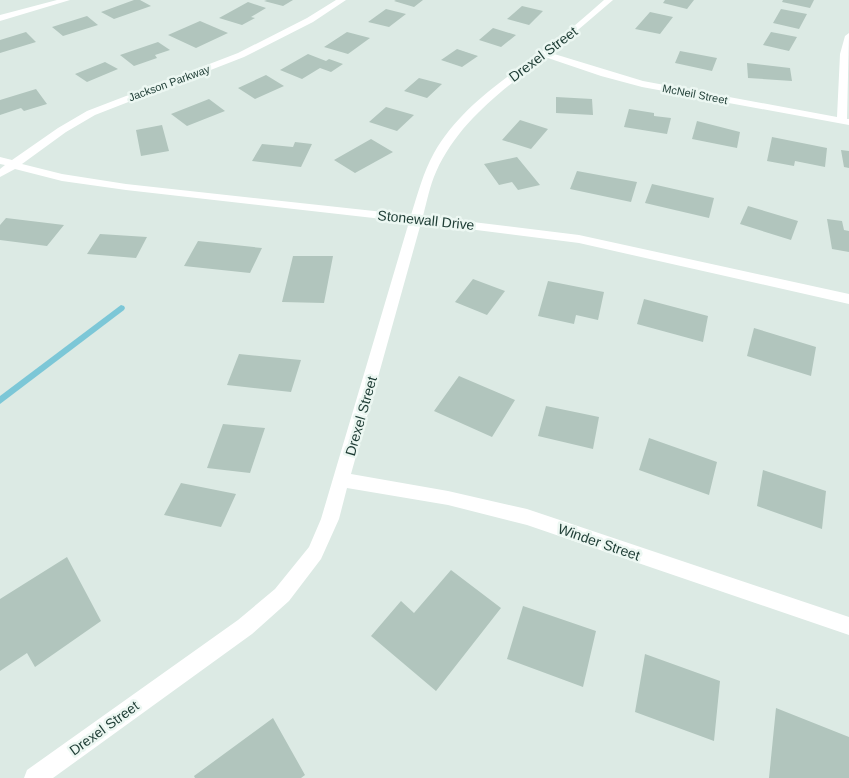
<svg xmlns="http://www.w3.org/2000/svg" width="849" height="778" font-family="Arial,sans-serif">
	<rect width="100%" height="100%" fill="#dceae4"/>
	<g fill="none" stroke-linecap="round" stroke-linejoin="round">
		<path fill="#7cc7d7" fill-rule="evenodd" d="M121 305 124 306 125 308 124 310 0 404V396Z"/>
	</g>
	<path fill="#b1c5bd" d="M134 0H140L151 6 114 19 101 12Z
		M267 0H293L283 6 264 1Z
		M396 0H423L414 7 394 1Z
		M665 0H694L687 9 663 3Z
		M783 0H814L810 8 782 2Z
		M248 2 266 8 251 17 255 18 242 25 219 18Z
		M522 6 543 11 529 25 507 19Z
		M386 9 406 14 389 27 368 22Z
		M781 9 807 14 799 29 773 23Z
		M650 12 673 17 660 34 635 29Z
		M87 16 98 25 63 36 52 27Z
		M200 21 228 33 196 48 168 35Z
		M493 28 516 35 501 47 479 40Z
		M26 32 36 42 0 53V40Z
		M347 32 370 38 348 54 324 47Z
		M771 32 797 37 789 51 763 45Z
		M158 42 170 50 155 55 157 58 134 66 120 55Z
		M457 49 478 56 462 67 441 60Z
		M680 51 717 58 712 71 675 63Z
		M308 54 326 61 329 59 343 64 331 72 320 68 302 79 280 70Z
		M105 62 118 69 87 82 75 74Z
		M747 63 790 68 792 81 748 78Z
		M266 75 284 86 255 99 238 88Z
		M419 78 442 84 427 98 404 91Z
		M36 89 47 104 24 111 21 108 0 115V100Z
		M556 97 592 99 593 115 556 113Z
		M209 99 225 111 187 126 171 114Z
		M386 107 414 115 397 131 369 122Z
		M629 109 654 113V116L671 118 667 134 624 127Z
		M520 120 548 129 531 149 502 140Z
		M697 121 740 132 737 148 692 139Z
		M162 125 169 151 141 156 136 130Z
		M772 137 827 148 825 167 795 161 794 166 767 161Z
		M371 139 393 152 355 173 334 160Z
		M295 142 312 144 301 167 252 161 262 144 293 147Z
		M841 150 849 151V168L844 167Z
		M517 157 540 185 518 190 512 182 499 185 484 164Z
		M577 171 637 182 631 202 570 189Z
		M652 184 714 198 709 218 645 203Z
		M748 206 798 221 791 240 740 224Z
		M6 218 64 225 47 246 0 240V225Z
		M827 219 842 221 844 230 849 231V252L832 249Z
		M100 234 147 237 136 258 87 254Z
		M198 241 262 248 250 273 184 266Z
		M293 256H333L324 303 282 302Z
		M473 279 505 291 487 315 455 302Z
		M548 281 604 292 598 320 576 315 574 324 538 316Z
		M644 299 708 316 703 342 637 324Z
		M754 328 816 347 811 376 747 356Z
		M239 354 301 360 291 392 227 385Z
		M459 376 515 400 492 437 434 411Z
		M546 406 599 417 593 449 538 436Z
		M223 424 265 428 250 473 207 468Z
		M649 438 717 462 709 495 639 470Z
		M763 470 826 491 822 529 757 506Z
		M181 483 236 494 221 527 164 515Z
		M67 557 101 621 35 667 27 653 0 671V599Z
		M451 570 501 608 436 691 371 636 401 601 414 613Z
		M523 606 596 631 583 687 507 659Z
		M645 654 720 681 714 741 635 712Z
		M776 708 849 737V778H769Z
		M273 718 305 775 301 778H195L194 776Z"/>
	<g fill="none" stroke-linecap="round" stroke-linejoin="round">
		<path fill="#fff" fill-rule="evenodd" d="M57 0H70L0 21V15Z
			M336 0H346L313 22 244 57 95 115 66 132 22 164 62 174 126 184 411 215C418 193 423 173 434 153 460 107 506 78 548 47 567 32 586 16 604 0H613L551 53 643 81 837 117 840 54 845 36 849 33 847 119H849V125L642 87 601 76 545 57C502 91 459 121 436 172 430 185 427 201 423 216L579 235 849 294V304L579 243 421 223 351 474 448 491 527 509 849 617V635L527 525 448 505 347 488 339 519 321 559 289 601 252 634 53 778H24L27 770 238 620 275 589 309 547 321 519 409 222 126 190 62 181 15 169 0 177V169L5 165 0 164V157L12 160 58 128 87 111 238 53 307 18Z"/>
	</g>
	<g text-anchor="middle" stroke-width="5" stroke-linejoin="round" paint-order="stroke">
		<g font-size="11" fill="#1c3b33" stroke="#ecf7f2">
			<text transform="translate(169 83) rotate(-20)" y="4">Jackson Parkway</text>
			<text transform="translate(695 94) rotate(11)" y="4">McNeil Street</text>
		</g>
		<g font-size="14" fill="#1c3b33" stroke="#ecf7f2">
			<text transform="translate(543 54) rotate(-37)" y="5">Drexel Street</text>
			<text transform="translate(426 220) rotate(6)" y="5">Stonewall Drive</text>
			<text transform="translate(361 416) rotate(-74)" y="5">Drexel Street</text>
			<text transform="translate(599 542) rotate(19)" y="5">Winder Street</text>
			<text transform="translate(104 728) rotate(-36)" y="5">Drexel Street</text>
		</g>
	</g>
</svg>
